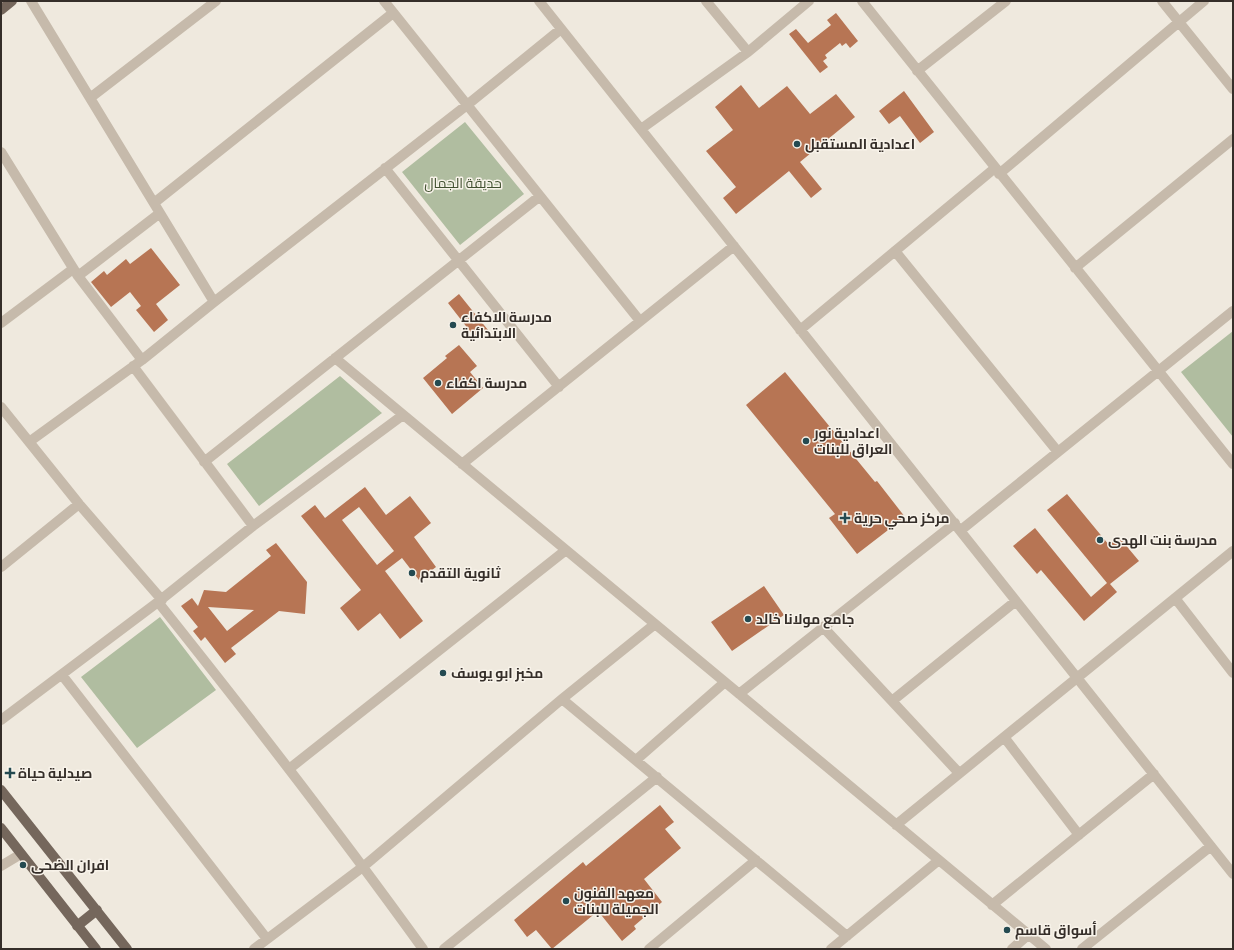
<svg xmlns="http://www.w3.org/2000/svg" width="1234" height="950" font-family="Commissioner,Cairo,sans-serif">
	<rect width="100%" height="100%" fill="#efe9de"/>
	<path fill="#b0bda0" d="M465 122 524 194 460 245 402 172Z
		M1233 331V437L1181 372Z
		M340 376 382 413 259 506 227 464Z
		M160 617 216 690 137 748 81 677Z"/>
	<path fill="#b77554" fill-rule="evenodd" d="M836 13 858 41 850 48 846 43 842 46 840 43 825 55 827 58 823 61 828 67 820 73 789 34 796 29 808 43 831 25 827 20Z
		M741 85 759 108 787 86 810 114 836 94 855 117 800 162 822 189 811 198 789 171 736 214 723 198 736 187 706 151 733 130 715 107Z
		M904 91 934 132 920 143 900 116 889 124 879 111Z
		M151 248 180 285 156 304 168 320 154 332 136 310 141 306 130 292 111 307 91 282 104 271 107 275 126 259 130 264Z
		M459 294 488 330 476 339 448 303Z
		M459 345 477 366 470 372 483 388 452 414 423 378 447 358 445 356Z
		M785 372 875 482 877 481 905 517 857 554 829 518 835 514 746 405Z
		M365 487 386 515 410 496 431 523 414 537 436 567 419 580 402 558 385 571 423 621 400 639 380 613 358 631 340 608 361 590 301 516 315 505 325 518ZM359 507 394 551 377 565 342 520Z
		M1067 494 1109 545 1119 537 1139 561 1110 584 1117 592 1084 621 1041 570 1037 574 1013 546 1035 528 1091 597 1107 583 1047 510Z
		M276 543 307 582 305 614 279 611 231 648 236 654 225 663 205 637 201 641 193 631 198 627 181 606 192 598 198 606 204 590 226 592 271 556 266 550ZM208 607 254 610 227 631Z
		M764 586 784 615 732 651 711 622Z
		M660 805 674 822 665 829 681 848 644 879 662 902 634 926 636 929 622 941 598 911 552 949 536 930 527 937 514 920 583 862 586 866Z"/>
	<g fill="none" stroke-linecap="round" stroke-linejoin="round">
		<path stroke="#c6baab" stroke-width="10" d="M31 1 214 302
			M384 1 640 321
			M539 1 1233 874
			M706 1 748 52
			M862 1 1233 464
			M1162 1 1233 89
			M917 71 1006 1
			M90 98 216 1
			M641 129 748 52 809 1
			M1 152 78 276 142 360
			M385 168 559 387
			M999 174 1204 1
			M154 203 393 13
			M895 251 1058 452
			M1075 268 1233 139
			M78 276 160 213
			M1 323 73 269
			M800 330 995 168
			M335 358 1046 949
			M133 366 253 526
			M1 407 79 504 162 600
			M29 442 142 360 214 302 467 105 561 29
			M204 462 540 196
			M462 464 734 246
			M961 530 1233 311
			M1 567 79 504
			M1175 598 1233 673
			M158 602C249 716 338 831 423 949
			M823 627 959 773
			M62 675 267 939
			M739 694 955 523
			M562 699 847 936
			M892 701 1016 601
			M1 720 158 602 253 526 403 415
			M1004 737 1079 835
			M636 760 725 682
			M289 769 566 550
			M896 825 1233 551
			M1 866 21 854
			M992 905 1154 774
			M254 949 364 866 562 699 655 624
			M444 949 657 777
			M649 949 756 860
			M831 949 939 860
			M1012 949 1028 935
			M1082 949 1211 846"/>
		<path stroke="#75675c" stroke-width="10" d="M1 10 12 1
			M1 790 127 949
			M1 828 96 949
			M77 926 97 910"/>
	</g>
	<g fill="#244a51" stroke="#f8f3ea" stroke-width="1.5">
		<circle cx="797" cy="144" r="4"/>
		<circle cx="453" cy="325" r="4"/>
		<circle cx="438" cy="383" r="4"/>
		<circle cx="806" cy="441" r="4"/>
		<path d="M843 512h4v4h4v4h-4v4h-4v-4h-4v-4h4z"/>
		<circle cx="1100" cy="540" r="4"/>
		<circle cx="412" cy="573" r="4"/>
		<circle cx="748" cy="619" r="4"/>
		<circle cx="443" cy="673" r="4"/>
		<path d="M8 767h4v4h4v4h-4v4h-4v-4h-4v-4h4z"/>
		<circle cx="23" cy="865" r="4"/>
		<circle cx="566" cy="901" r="4"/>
		<circle cx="1007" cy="930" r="4"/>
	</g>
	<g text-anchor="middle" stroke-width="3" stroke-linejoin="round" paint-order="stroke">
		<g font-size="14" font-weight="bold" fill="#352e29" stroke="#f8f3ea" text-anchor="start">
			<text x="805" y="149">اعدادية المستقبل</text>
			<text x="461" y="322">مدرسة الاكفاء<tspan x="461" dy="16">الابتدائية</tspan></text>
			<text x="446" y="388">مدرسة اكفاء</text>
			<text x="814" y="438">اعدادية نور<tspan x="814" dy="16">العراق للبنات</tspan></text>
			<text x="854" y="523">مركز صحي حرية</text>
			<text x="1108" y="545">مدرسة بنت الهدی</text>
			<text x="420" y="578">ثانوية التقدم</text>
			<text x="756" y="624">جامع مولانا خالد</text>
			<text x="451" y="678">مخبز ابو يوسف</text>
			<text x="18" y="778">صيدلية حياة</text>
			<text x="31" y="870">افران الضحى</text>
			<text x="574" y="898">معهد الفنون<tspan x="574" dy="16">الجميلة للبنات</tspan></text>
			<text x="1015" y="935">أسواق قاسم</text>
		</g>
		<g font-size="14" fill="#415030" stroke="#f8f3ea">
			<text x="463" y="188">حديقة الجمال</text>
		</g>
	</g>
	<rect width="1234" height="950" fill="none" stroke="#352e29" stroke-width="4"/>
</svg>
